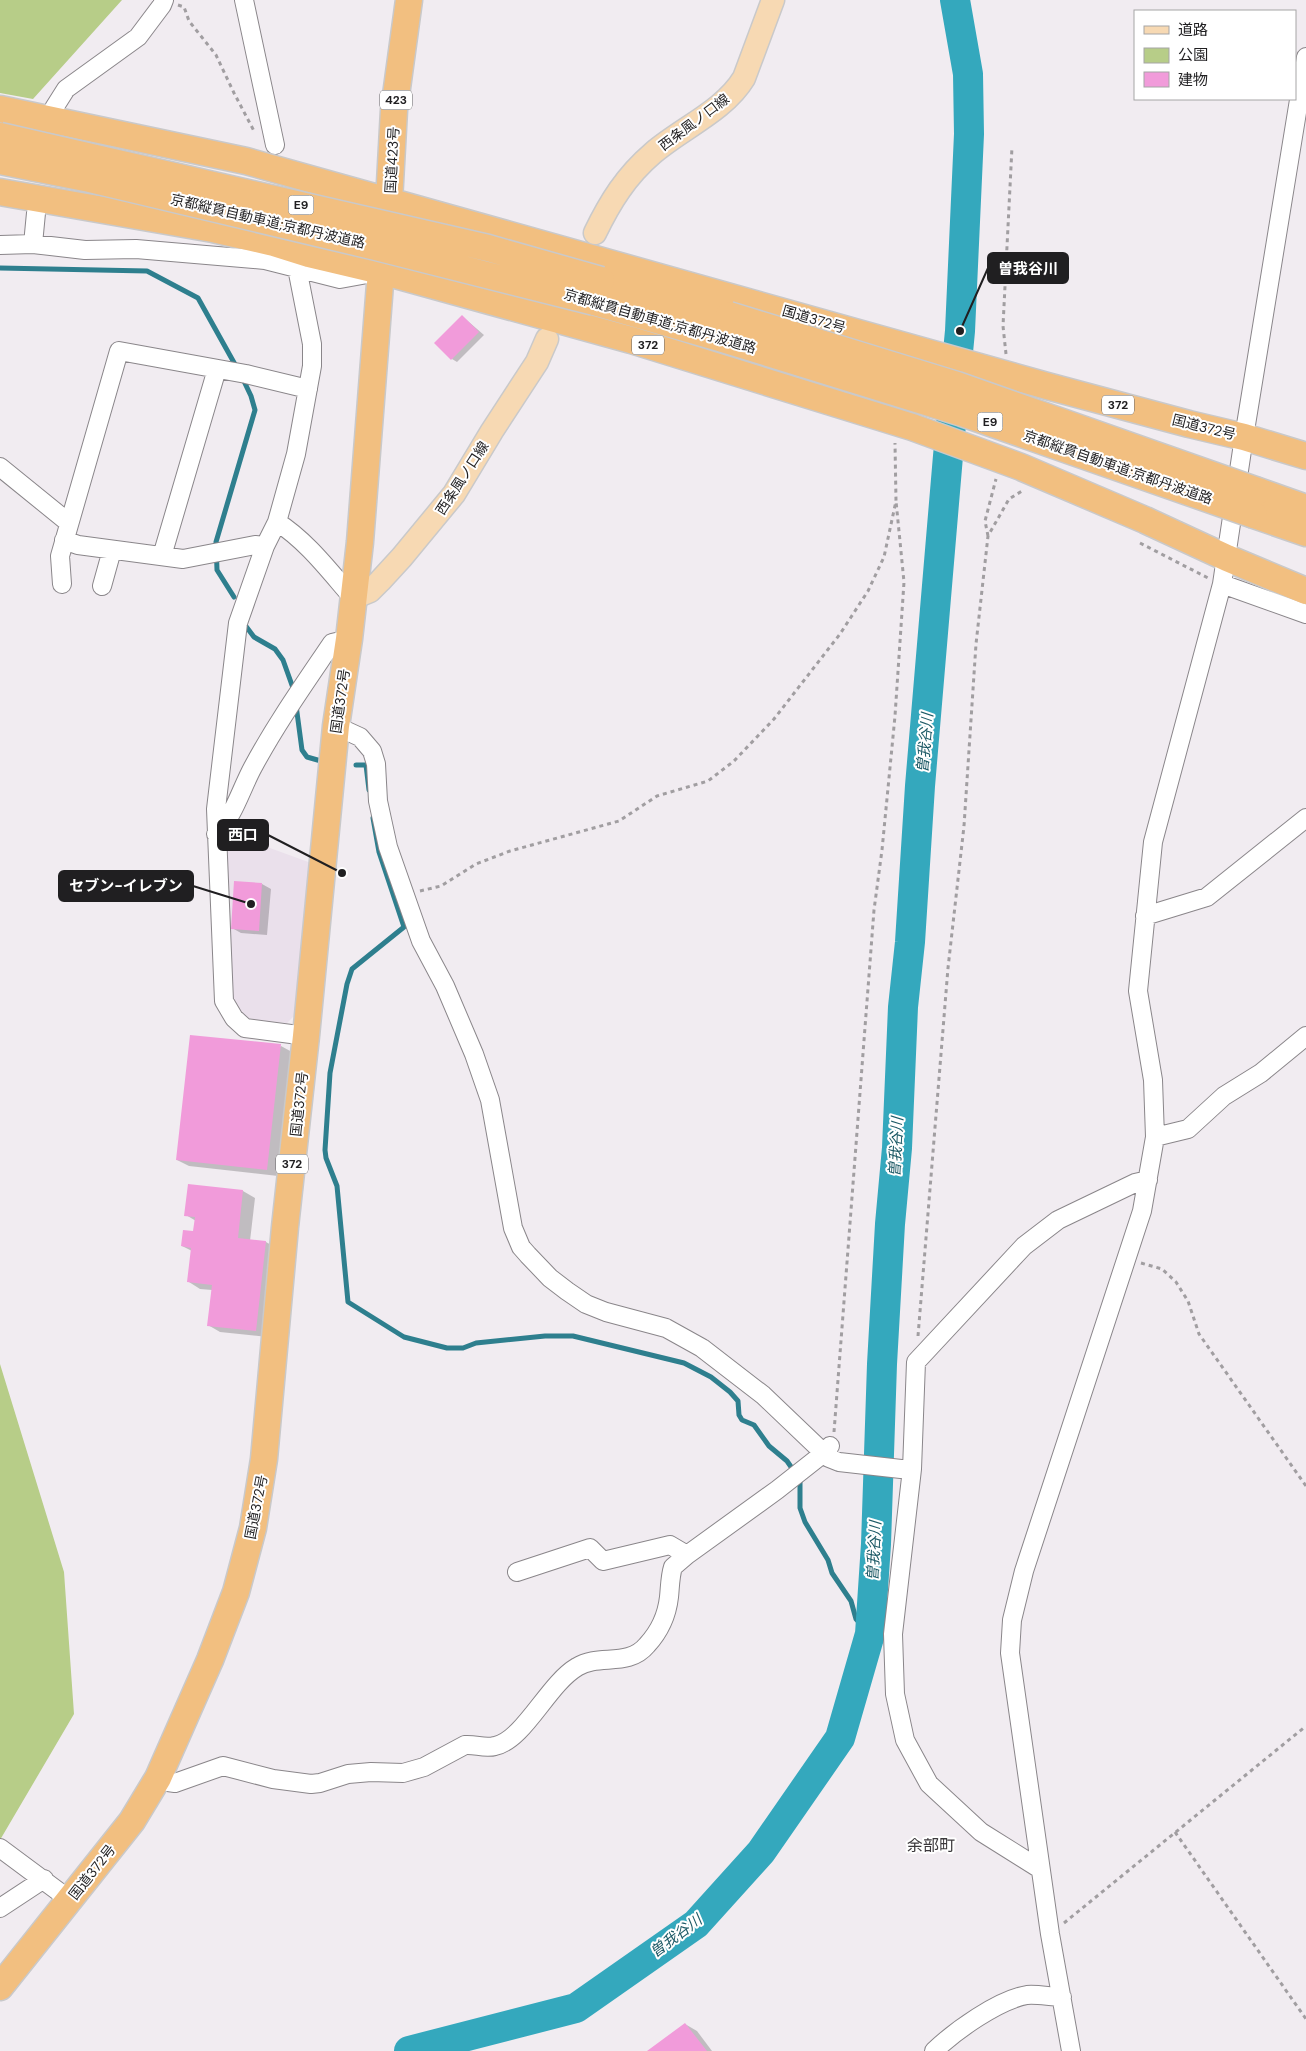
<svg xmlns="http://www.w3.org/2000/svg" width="1306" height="2051" font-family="'DM Sans','Noto Sans JP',sans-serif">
	<rect width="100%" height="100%" fill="#f1ecf1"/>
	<path fill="#eae0eb" d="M228 841 259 844 311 863 297 1013 287 1023 257 1020 246 1017 233 999 227 934Z"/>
	<path fill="#b7cd88" d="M0 0H122L33 99 0 93Z
		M0 1364 64 1572 74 1714 0 1840Z"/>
	<path fill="#0003" d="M462 316 484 335 457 362 452 359Z
		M262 884 271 889 267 935 241 933 232 928Z
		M281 1046 292 1052 278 1176 189 1166 177 1160Z
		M189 1185 243 1191 255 1198 250 1241 266 1242 278 1249 268 1337 220 1332 208 1325 212 1290 200 1289 189 1282 192 1251 182 1246 194 1232 196 1221 186 1215Z
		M685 2024 697 2031 712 2051H649Z"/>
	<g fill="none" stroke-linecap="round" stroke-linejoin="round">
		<path stroke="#2e7f8e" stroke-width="5" d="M0 268 147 271 198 298 237 368
			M234 597 217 570 216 542 255 410 251 396 242 377
			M245 625 254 637 275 649 283 660 293 688
			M296 705 302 750 307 757 321 761
			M356 765H366L369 790
			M373 818 379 852 404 927 352 969 347 984 330 1073 325 1150 326 1158 337 1186 348 1302 404 1337 447 1348H463L476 1343 545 1336H573L684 1363 711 1377 730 1392 738 1401 739 1415 742 1420 754 1425 769 1446 787 1461 800 1480V1508L805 1522 828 1560 832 1573 851 1601 856 1619 870 1634"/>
		<path stroke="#34a8bd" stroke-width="30" d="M409 2051 576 2008 696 1924 761 1852 840 1738 870 1634 876 1544 882 1364 890 1224 897 1148 903 1007 910 942 920 786 948 456 960 331 969 134 968 74 955 0"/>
	</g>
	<path fill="#f19bda" d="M462 315 479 332 451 360 434 343Z
		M234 881 262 883 259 931 231 929Z
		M190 1035 281 1044 267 1170 176 1160Z
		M188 1184 243 1190 238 1238 266 1241 256 1331 207 1326 212 1285 187 1282 191 1248 181 1246 183 1230 193 1231 195 1217 184 1216Z
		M685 2023 707 2051H647Z"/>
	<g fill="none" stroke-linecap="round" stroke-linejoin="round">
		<g stroke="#8a868a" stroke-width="20">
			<path id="minor" d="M244 0 275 145
				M54 108 66 89 138 37 162 5 164 0
				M33 244 36 213
				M0 245 33 244 85 250 136 249 265 260 340 279 373 273
				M297 268 312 344V366L296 454 277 522 265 546 238 623 216 809 224 1001 234 1018 245 1028 306 1036
				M0 467 69 523
				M277 522C307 541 330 572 353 598
				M64 540 78 545 183 559 255 545 265 546
				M162 556 217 369
				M62 584 60 556 119 351 246 374 308 389
				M1222 584 1306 614
				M102 586 112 550
				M336 726 360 737 372 751 376 764 378 801 388 847 421 941 445 986 474 1054 490 1100 513 1228 521 1247 528 1255 550 1278 567 1291 586 1304 606 1312 666 1328 702 1348 763 1395 829 1458 839 1462 901 1469H912
				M216 834C234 816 241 789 253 767 276 724 305 683 332 643L349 639
				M1145 916 1207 897 1306 818
				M1155 1137 1188 1129 1224 1096 1261 1073 1306 1036
				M517 1572 590 1548 603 1561 670 1545 687 1555 777 1490 824 1453 830 1446
				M158 1778 168 1782 175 1783 223 1766 273 1779 311 1784 320 1783 348 1774 371 1772 403 1773 424 1767 465 1745C476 1744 484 1749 495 1746 524 1740 548 1684 577 1667 599 1653 628 1668 647 1645 659 1632 667 1615 669 1597 670 1588 670 1576 673 1567L687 1555
				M0 1848 70 1900
				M1040 1869 981 1832 929 1784 905 1740 895 1694 893 1634 912 1469 916 1362 1024 1246 1058 1220 1135 1183 1148 1180
				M0 1908 44 1879
				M934 2051C955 2031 998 2000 1027 1995 1038 1994 1051 1997 1062 1997
				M1071 2051 1050 1934 1010 1653 1012 1620 1024 1571 1142 1211 1155 1137 1153 1080 1138 991 1153 842 1222 584 1244 437 1306 57"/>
		</g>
		<g stroke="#c9c9ca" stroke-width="25">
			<path id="major" d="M595 233C610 202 626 176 653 153 682 128 724 111 744 78L773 0
				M353 598 370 591 380 581 402 557 454 494 492 431 537 362 547 339"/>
		</g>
		<g stroke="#c9c9ca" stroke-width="29">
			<path id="highway" d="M0 109 246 161 1047 386 1189 424 1244 437 1306 456
				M0 192 213 229 274 243 309 254 381 271 631 340 912 427 1021 467 1145 520 1227 558 1306 591
				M601 280 729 315
				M594 302 723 339
				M1258 491 1306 508
				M1254 515 1306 533
				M0 1987 132 1821 158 1778 210 1660 236 1592 253 1528 264 1459 285 1227 306 1036 336 726 349 639 360 542 381 271 389 201 394 110 409 0"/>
		</g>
		<path stroke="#a19ea1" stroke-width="3" stroke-dasharray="4 4" stroke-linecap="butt" d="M178 5 184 7 189 21 216 55 234 93 254 131
			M1006 354 1003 326 1012 147
			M988 536 985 521 996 479
			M1140 543 1208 578
			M420 891 441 886 476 864 510 851 619 821 657 796 708 781 734 761 774 719 840 634 868 591 884 557 896 501 895 443
			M1141 1263 1162 1269 1176 1282 1188 1301 1199 1334 1306 1486
			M918 1336 948 968 964 826 976 644 988 536 1009 499 1022 491
			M834 1432 874 910 882 850 895 716 904 582 896 501
			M1175 1832 1306 2019
			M1064 1923 1306 1726"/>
		<use href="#minor" stroke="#fff" stroke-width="18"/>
		<use href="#major" stroke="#f7d9b3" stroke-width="22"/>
		<use href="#highway" stroke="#f2bf80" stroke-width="26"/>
		<g stroke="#c9c9ca" stroke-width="29" stroke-linecap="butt">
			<path id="highway-bridge" d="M0 136 488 248 601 280
				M0 161 90 179 376 247 594 302
				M729 315 957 385 1258 491
				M723 339 962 413 1254 515"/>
		</g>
		<use href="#highway-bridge" stroke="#f2bf80" stroke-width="26"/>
	</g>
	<g text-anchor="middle" stroke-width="4" stroke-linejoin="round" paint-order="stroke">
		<g fill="#fff" stroke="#636264" stroke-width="1">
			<rect x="380" y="90.5" width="32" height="19" rx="4"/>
			<rect x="288.5" y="195.5" width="25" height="19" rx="4"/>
			<rect x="632" y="335.5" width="32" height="19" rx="4"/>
			<rect x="1102" y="395.5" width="32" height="19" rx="4"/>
			<rect x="977.5" y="412.5" width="25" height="19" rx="4"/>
			<rect x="276" y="1154.5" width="32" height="19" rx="4"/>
		</g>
		<g font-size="12" font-weight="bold" fill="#201f21">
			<text x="396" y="104">423</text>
			<text x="301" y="209">E9</text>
			<text x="648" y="349">372</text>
			<text x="1118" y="409">372</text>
			<text x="990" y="426">E9</text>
			<text x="292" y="1168">372</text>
		</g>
		<g font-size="14" fill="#201f21" stroke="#fff">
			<text transform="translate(694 122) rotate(-37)" y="5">西条風ノ口線</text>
			<text transform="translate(392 160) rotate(-87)" y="5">国道423号</text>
			<text transform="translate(268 221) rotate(13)" y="5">京都縦貫自動車道;京都丹波道路</text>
			<text transform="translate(814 319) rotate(16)" y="5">国道372号</text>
			<text transform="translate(660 321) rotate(16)" y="5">京都縦貫自動車道;京都丹波道路</text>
			<text transform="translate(1204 427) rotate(14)" y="5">国道372号</text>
			<text transform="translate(1118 467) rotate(19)" y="5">京都縦貫自動車道;京都丹波道路</text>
			<text transform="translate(462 478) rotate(-57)" y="5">西条風ノ口線</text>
			<text transform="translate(340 701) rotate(-82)" y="5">国道372号</text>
			<text transform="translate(299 1104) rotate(-84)" y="5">国道372号</text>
			<text transform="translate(256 1507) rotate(-79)" y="5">国道372号</text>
			<text transform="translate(92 1872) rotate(-52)" y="5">国道372号</text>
		</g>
		<g font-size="15" font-style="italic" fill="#1d5a66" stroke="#fff">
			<text transform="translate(925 743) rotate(-85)" y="5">曽我谷川</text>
			<text transform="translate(896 1147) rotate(-87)" y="5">曽我谷川</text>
			<text transform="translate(874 1551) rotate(-87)" y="5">曽我谷川</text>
			<text transform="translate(676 1936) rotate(-37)" y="5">曽我谷川</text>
		</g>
		<g font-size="16" fill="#3c393c" stroke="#fff">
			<text x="931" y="1851">余部町</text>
		</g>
	</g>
	<path fill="none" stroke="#201f21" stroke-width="2" d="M960 331L988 268M342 873L268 835M251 904L193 886"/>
	<g fill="#201f21" stroke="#fff" stroke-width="2">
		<circle cx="960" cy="331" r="5"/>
		<circle cx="342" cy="873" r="5"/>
		<circle cx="251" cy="904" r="5"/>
	</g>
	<g fill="#201f21" stroke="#201f21" stroke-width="2">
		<rect x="988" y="253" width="80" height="30" rx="5"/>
		<rect x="218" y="820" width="50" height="30" rx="5"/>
		<rect x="59" y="871" width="134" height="30" rx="5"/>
	</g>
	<g font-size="15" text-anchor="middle" font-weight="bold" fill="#fff">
		<text x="1028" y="274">曽我谷川</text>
		<text x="243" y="840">西口</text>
		<text x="126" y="891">セブン-イレブン</text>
	</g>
	<rect x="1134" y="10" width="162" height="90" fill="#ffffff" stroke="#a6a5a6"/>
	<rect x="1144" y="26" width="25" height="8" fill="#f7d9b3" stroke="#a6a5a6"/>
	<text x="1178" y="35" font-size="15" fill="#201f21">道路</text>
	<rect x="1144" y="48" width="25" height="15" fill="#b7cd88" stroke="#a6a5a6"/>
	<text x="1178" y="60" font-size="15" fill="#201f21">公園</text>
	<rect x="1144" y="72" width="25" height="15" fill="#f19bda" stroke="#a6a5a6"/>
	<text x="1178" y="85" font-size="15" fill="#201f21">建物</text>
</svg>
